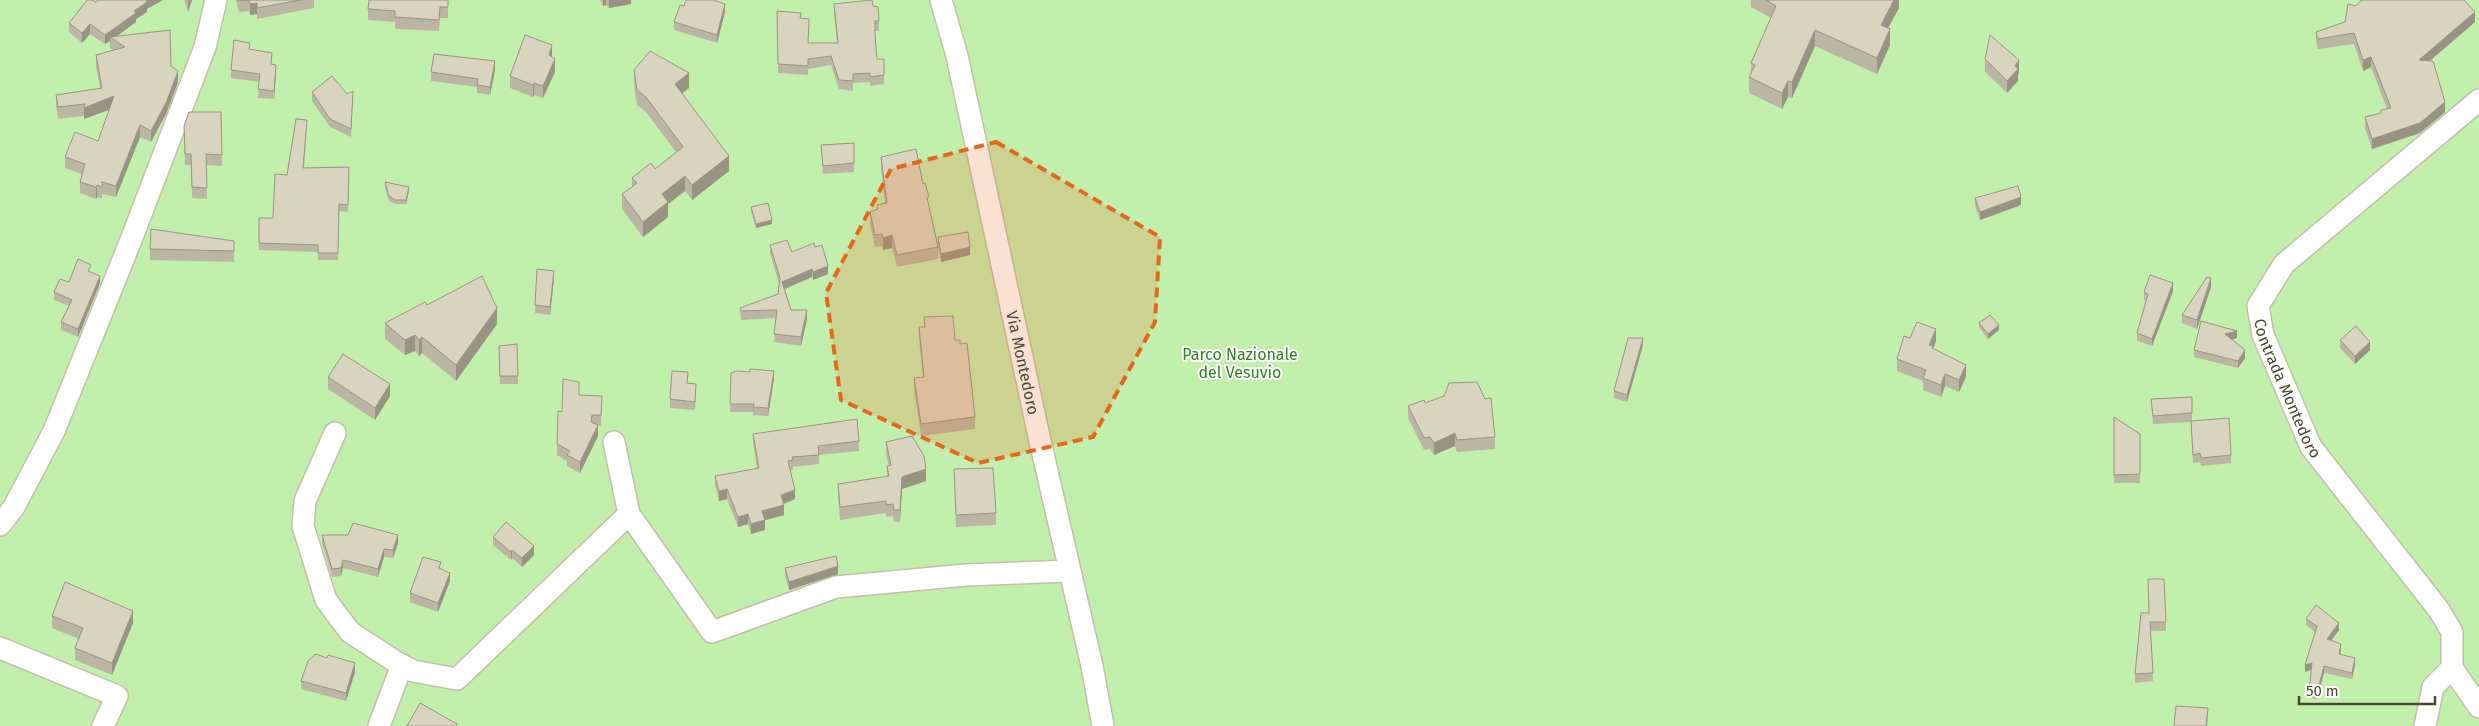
<svg xmlns="http://www.w3.org/2000/svg" width="2479" height="726" font-family="'Fira Sans',sans-serif">
	<rect width="100%" height="100%" fill="#f6f5e9"/>
	<path fill="#c3efad" d="M0 0H2479V726H0Z"/>
	<g fill="none" stroke-linecap="round" stroke-linejoin="round">
		<g stroke="#c3c0aa" stroke-width="24">
			<g id="minor">
				<path id="s1" d="M941 0 957 56 1040 441 1092 666 1103 726"/>
				<path id="s2" d="M2479 100 2284 264 2258 306 2263 335 2311 447 2439 610 2452 632V668L2479 707"/>
				<path d="M335 433 305 501 303 526 326 600 350 632 396 662 413 671 457 679 629 514"/>
				<path d="M614 442 629 514 712 632 836 587 966 575 1070 571"/>
				<path d="M0 525 14 507 54 431 131 240 205 47 216 0"/>
				<path d="M0 648 117 696 103 726"/>
				<path d="M379 726 402 665"/>
				<path d="M2425 726 2433 687 2452 668"/>
			</g>
		</g>
		<use href="#minor" stroke="#fff" stroke-width="21"/>
	</g>
	<path fill="#bbb6a3" d="M184 0H192L188 12Z
		M236 0H314V8L257 19V14L250 15 249 11 239 12Z
		M448 0V18H440L439 31 395 29V22L368 20V9Z
		M600 0H631V4L609 8 606 5 603 6Z
		M1751 0H1899V8L1888 28 1890 45 1877 74 1815 46 1792 98 1788 97 1782 109 1749 93V77L1751 74V63L1771 18 1751 7Z
		M834 4 873 6 879 21V31H875L877 59H884V84L870 86V82L853 83V91L839 89 831 65 808 69V75L778 73 777 11 801 18 808 43H837L834 13Z
		M684 6 725 12 717 43 674 30V22Z
		M2356 6 2475 22 2430 61 2445 112 2420 133 2372 149 2365 128V117L2381 113V110L2387 109 2371 67 2363 71 2354 44 2318 49 2316 42V32L2345 22Z
		M147 9V12L136 19V22L117 36 171 66 178 82 166 114 151 142 140 137 116 197 102 194V198L97 197 96 199 80 193V182L82 174 65 168V157L98 141 110 109 84 119V116L58 119 56 106V95L100 88 96 67V55L113 50 110 48V41L105 44 90 34 82 43 69 32V23Z
		M250 49 272 64 276 73 274 99 258 98 259 82 231 78V70Z
		M552 58 555 72 543 98 534 95 533 97 510 88V76Z
		M1985 59 2019 72 2018 75V81L2007 93 1985 72Z
		M495 70 490 95 477 93V87L431 81V72Z
		M634 70 689 88 682 93 729 171 692 200 685 191 668 204V217L643 237 622 209V194L632 187V178L655 169 676 152 646 112 637 105 634 84Z
		M312 92 347 94 353 100 351 137 330 127 312 101Z
		M221 112 222 166 206 165 207 199 192 198 191 165H185L184 126Z
		M307 127 304 168 349 167 348 212 339 211 338 260H318V252L259 250V218H273L287 175Z
		M854 143V172L823 174 821 145Z
		M881 157 923 184 929 206 938 243V237L970 255 941 262 938 250V259L897 267 892 248 883 250 882 246 875 247 870 224V212L877 210V205L885 203 881 170Z
		M385 182 409 191 406 204H395L389 201 385 187Z
		M1975 198 2021 205 1980 220 1975 206Z
		M751 207 772 224 756 228 751 211Z
		M234 241V262L150 260V249Z
		M770 245 792 252 828 274 813 280 812 277 785 289 791 310 807 319 801 346 774 342 776 318 741 320 740 308 778 294 779 284 770 253Z
		M91 272 100 283 78 337 61 330V322L69 306 54 300V292L69 282Z
		M554 279 550 315 535 313V305Z
		M2211 287 2197 329 2182 323V315Z
		M2173 291 2152 346 2137 341V333L2146 301 2144 300V292Z
		M427 305 497 324 456 381 422 353 419 356 415 351 405 355 385 339V323Z
		M924 317 960 344 975 417V429L921 436 914 390V378L923 377 919 339V327H924Z
		M1979 323 1999 330 1988 339 1979 327Z
		M1910 338 1936 341 1933 349 1966 377 1959 392 1945 386 1941 397 1923 390V381L1897 371V359Z
		M2237 338 2232 340 2245 358 2238 368 2194 357V350Z
		M2340 340 2370 350 2355 364 2340 348Z
		M1643 345 1627 402 1614 398V391Z
		M499 346 518 376V384H500Z
		M328 377 390 396 375 420 328 389Z
		M774 379 768 416 753 415V412H730V404Z
		M696 393 695 410 670 408V399Z
		M579 395 602 396 601 426H598V436L580 473 567 466V461L557 455V444L562 412Z
		M2192 397V421L2231 455V463L2201 466 2200 462 2193 463 2191 422 2153 424 2151 399Z
		M1425 403 1495 437V449L1457 452 1455 446 1434 455 1430 449 1424 450 1408 418V406Z
		M2114 417 2140 434V483H2114Z
		M753 434 859 441V451L819 455V464L793 467V470H791L795 499 783 504 784 515 764 520 765 530 751 534 748 524 738 527 727 499 719 501 715 485V476L757 469 753 443Z
		M886 442 926 481 902 489 900 522H894L893 516 886 517V513L840 520 838 497V484L887 477V466H889L886 455Z
		M954 469 996 513V525L956 527Z
		M322 535 398 543 393 558 384 557 378 577 343 568 341 576 332 577 322 543Z
		M493 537 534 555 522 567 512 558 511 560 493 545Z
		M785 568 838 574 789 590 785 576Z
		M441 569 450 581 438 612 410 602V593Z
		M2141 613 2166 622V631H2150L2153 681 2135 683V674Z
		M52 616 133 623 112 675 75 660V648L79 639 52 628Z
		M2306 619 2339 630 2331 641 2341 650 2340 654 2355 665 2352 679 2324 673 2317 699 2309 698 2311 670 2305 672 2315 632 2306 625Z
		M355 672 346 701 301 689V681Z"/>
	<path fill="#989484" d="M146 0H163L147 9V12L136 19V22L113 39 110 37V41L105 44V35Z
		M189 0H192L188 12V2Z
		M603 0H606V5L603 6Z
		M609 0H631V4L609 8Z
		M1894 0H1899V8L1881 41V25Z
		M257 3V14L250 15V4Z
		M725 4V12L717 43V35Z
		M2475 12V22L2419 70V60Z
		M90 24V34L82 43V33Z
		M1890 29V45L1877 74V58Z
		M1815 30V46L1792 98V82Z
		M552 45V57L549 67V55Z
		M2371 57V67L2363 71V60Z
		M555 59V72L543 98V86Z
		M2019 60V72L2018 75V81L2007 93V81Z
		M495 61V70L490 95V87Z
		M276 65V73L274 99V91Z
		M178 71V82L166 114 151 142V131Z
		M689 73V88L675 99V84Z
		M1788 81V97L1782 109V93Z
		M534 83V95L533 97V85Z
		M114 96V108L84 119V108Z
		M2445 102V112L2420 133 2372 149V139Z
		M140 125V137L116 197V186Z
		M729 156V171L692 200V185Z
		M685 176V191L668 204V217L643 237V222L662 194Z
		M97 185V197L96 199V187Z
		M409 187V191L406 204V200Z
		M2021 197V205L1980 220V212Z
		M772 220V224L756 228V224Z
		M892 235V248L883 250V238Z
		M970 247V255L941 262V254Z
		M828 266V274L813 280V272Z
		M812 269V277L782 290V282Z
		M554 271V279L550 315V307Z
		M100 276V283L78 337V329Z
		M2211 278V287L2197 329V320Z
		M2173 283V291L2152 346V339Z
		M497 308V324L456 381V365Z
		M807 310V319L801 346V337Z
		M1999 325V330L1988 339V334Z
		M1936 329V341L1933 349V359L1929 345Z
		M2237 331V338L2225 342V334Z
		M415 335V351L405 355V340Z
		M422 337V353L419 356V340Z
		M1643 338V345L1627 402V395Z
		M2370 342V350L2355 364V356Z
		M2245 350V358L2238 368V361Z
		M1966 365V377L1959 392V380Z
		M774 371V379L768 416V408Z
		M1945 374V386L1941 397V385Z
		M390 384V396L375 420V408Z
		M598 425V436L580 473V462Z
		M1455 433V446L1434 455V443Z
		M926 469V481L902 489 900 522V510L902 477Z
		M727 489V499L719 501V491Z
		M795 490V499L781 505V495Z
		M784 505V515L762 521V511Z
		M748 514V524L738 527V517Z
		M765 520V530L751 534V524Z
		M398 535V543L393 558V550Z
		M534 546V555L522 567V558Z
		M384 549V557L378 577V569Z
		M512 550V558L511 560V552Z
		M343 560V568L341 576V568Z
		M838 566V574L789 590V582Z
		M450 573V581L438 612V603Z
		M133 611V623L112 675V663Z
		M2339 623V630L2327 646V639Z
		M2341 644V650L2339 660V654Z
		M2355 658V665L2352 679V673Z
		M355 663V672L346 701V693Z
		M2312 663V669L2305 672V665Z
		M2324 666V673L2317 699V693Z
		M2208 708 2207 726H2206Z"/>
	<path fill="#d9d4bd" stroke="#989484" d="M87 0H93L95 2 99 0H146L147 2 134 11 136 13 105 35 90 24 82 33 69 23Z
		M238 0H301L257 8V3L250 4 249 0 239 1Z
		M369 0H448V7H440L439 20 395 17V11L368 9Z
		M686 0H713L725 4 717 35 674 22 680 5 684 6Z
		M872 0 873 6 878 7 879 21H875V36L877 59H884V75L870 77V73L853 74V81L839 80 831 56 808 59V66L778 64 777 11 801 13 800 18 809 19 808 43H838L834 4Z
		M1766 0H1894L1881 25 1890 29 1877 58 1815 30 1792 82 1788 81 1782 93 1749 77 1755 65 1751 63 1776 6Z
		M2361 0H2464L2475 12 2419 60 2433 61 2445 102 2420 123 2372 139 2365 117 2381 113V110L2391 108 2371 57 2363 60 2354 33 2318 39 2316 32 2345 22 2348 4 2356 6Z
		M170 30 171 66 178 71 166 103 151 131 140 125 116 186 102 182V187L97 185 96 187 80 182 85 164 65 157 75 132 98 141 114 96 84 108 85 104 58 107 56 95 102 88 96 55 125 47 110 37Z
		M525 35 552 45 549 55 555 59 543 86 534 83 533 85 510 76Z
		M1990 35 2019 60 2015 66 2018 69 2007 81 1985 59Z
		M234 40 250 43 249 49 272 53 271 64 276 65 274 91 258 89 260 74 231 70Z
		M650 51 689 73 675 84 729 156 692 185 685 176 662 194 668 202 643 222 622 194 637 183 632 178 651 163 655 169 683 147 646 97 637 90 634 70Z
		M434 54 495 61 490 87 477 85 478 79 431 72Z
		M332 76 347 94 353 91 351 129 330 119 312 92Z
		M189 112H221L222 155 206 154 207 188 192 187 191 154H185L184 126Z
		M296 119 307 120 303 168 349 167 348 205 339 204 338 253H318V245L259 243V218H273L275 174 287 175Z
		M854 143V163L823 166 821 145Z
		M916 149 923 184 925 183 929 197 927 198 938 247 897 255 892 235 883 238 882 234 875 235 870 212 878 209 877 205 887 203 881 157Z
		M385 182 409 187 406 200H395L389 196Z
		M2018 186 2021 197 1980 212 1975 198Z
		M768 203 772 220 756 224 751 207Z
		M151 229 234 241V251L150 249Z
		M968 232 970 247 941 254 938 237Z
		M787 240 792 252 814 243 815 247 822 245 828 266 813 272 812 269 782 282 791 310H807L801 337 774 334 777 310 741 311 740 308 778 294 780 278 770 245Z
		M78 259 91 265 88 271 100 276 78 329 61 322 72 300 54 292 60 279 69 282Z
		M537 269 554 271 550 307 535 305Z
		M2150 275 2173 283 2152 339 2137 333 2148 294 2144 292Z
		M482 276 497 308 456 365 422 337 419 340 415 335 405 340 385 323 425 302 427 305Z
		M2207 277 2211 278 2197 320 2182 315Z
		M1990 315 1999 325 1988 334 1979 323Z
		M953 316 955 340H960V344L967 343 975 417 921 424 914 378 924 377 919 327H925L924 317Z
		M2201 321 2237 331 2225 334 2245 350 2238 361 2194 350Z
		M1917 322 1936 329 1929 345 1933 346 1932 348 1966 365 1959 380 1945 374 1941 385 1923 378 1926 370 1897 359 1904 336 1910 338Z
		M2356 326 2370 342 2355 356 2340 340Z
		M1628 338H1643L1627 395 1614 391Z
		M517 344 518 376H500L499 346Z
		M343 354 390 384 375 408 328 377Z
		M750 369 774 371 768 408 753 407 754 404H730L731 373 737 371 750 372Z
		M672 371 688 372 687 383 696 384 695 402 670 399Z
		M563 379 579 382V395L602 396 601 415H592L591 422 598 425 580 462 567 455 570 451 557 444 558 411 562 412Z
		M1477 382 1485 399 1491 398 1495 437 1457 440 1455 433 1434 443 1430 437 1424 438 1408 406 1424 400 1425 403 1444 396 1449 383Z
		M2192 397V413L2153 416 2151 399Z
		M2114 417 2140 434V474L2114 475Z
		M2229 418 2231 455 2201 458 2200 453 2193 455 2191 421Z
		M857 419 859 441 818 446 819 455 792 457 793 460 788 461 795 490 781 495 784 505 762 511 765 520 751 524 748 514 738 517 727 489 719 491 715 476 759 468 753 434Z
		M912 436 924 456 926 469 902 477 900 510H894L893 504 886 505V501L840 507 838 484 889 476 887 466 891 465 886 442Z
		M993 468 996 513 956 515 954 469Z
		M506 522 534 546 522 558 512 550 511 552 493 537Z
		M353 523 398 535 393 550 384 549 378 569 343 560 341 568 332 569 322 535H348Z
		M836 556 838 566 789 582 785 568Z
		M423 557 441 562 439 568 450 573 438 603 410 593Z
		M2148 579H2164L2166 622H2150L2153 673 2135 674 2141 613H2149Z
		M65 582 133 611 112 663 75 648 83 628 52 616Z
		M2316 605 2339 623 2327 639 2341 644 2339 654 2355 658 2352 673 2324 666 2317 693 2309 691 2312 663 2305 665 2317 626 2306 619Z
		M316 654 327 658 328 655 355 663 346 693 301 681 308 661Z
		M420 703 457 724 456 726H407Z
		M2176 706 2208 708 2206 726H2174Z"/>
	<path fill="#e4671c" fill-opacity="0.2" stroke="#e4671c" stroke-width="4" stroke-dasharray="10 6" stroke-linejoin="round" d="M996 142 1160 237 1155 322 1093 437 978 463 841 400 826 293 891 169Z"/>
	<g text-anchor="middle" stroke-width="4" stroke-linejoin="round" paint-order="stroke">
		<g font-size="16" fill="#318521" stroke="#fff">
			<text x="1240" y="360">Parco Nazionale<tspan x="1240" dy="18">del Vesuvio</tspan></text>
		</g>
		<g font-size="16" fill="#4b4736" stroke="#fff">
			<text dy="6" stroke="none"><textPath href="#s1" startOffset="372">Via Montedoro</textPath></text>
			<text dy="6" stroke="none"><textPath href="#s2" startOffset="392">Contrada Montedoro</textPath></text>
		</g>
	</g>
	<path d="M2299 696v8h136v-8" fill="none" stroke="#4b4736" stroke-width="2.5"/>
	<text x="2306" y="696" font-size="15" fill="#4b4736" stroke="#ffffff" stroke-width="4" paint-order="stroke">50 m</text>
</svg>
